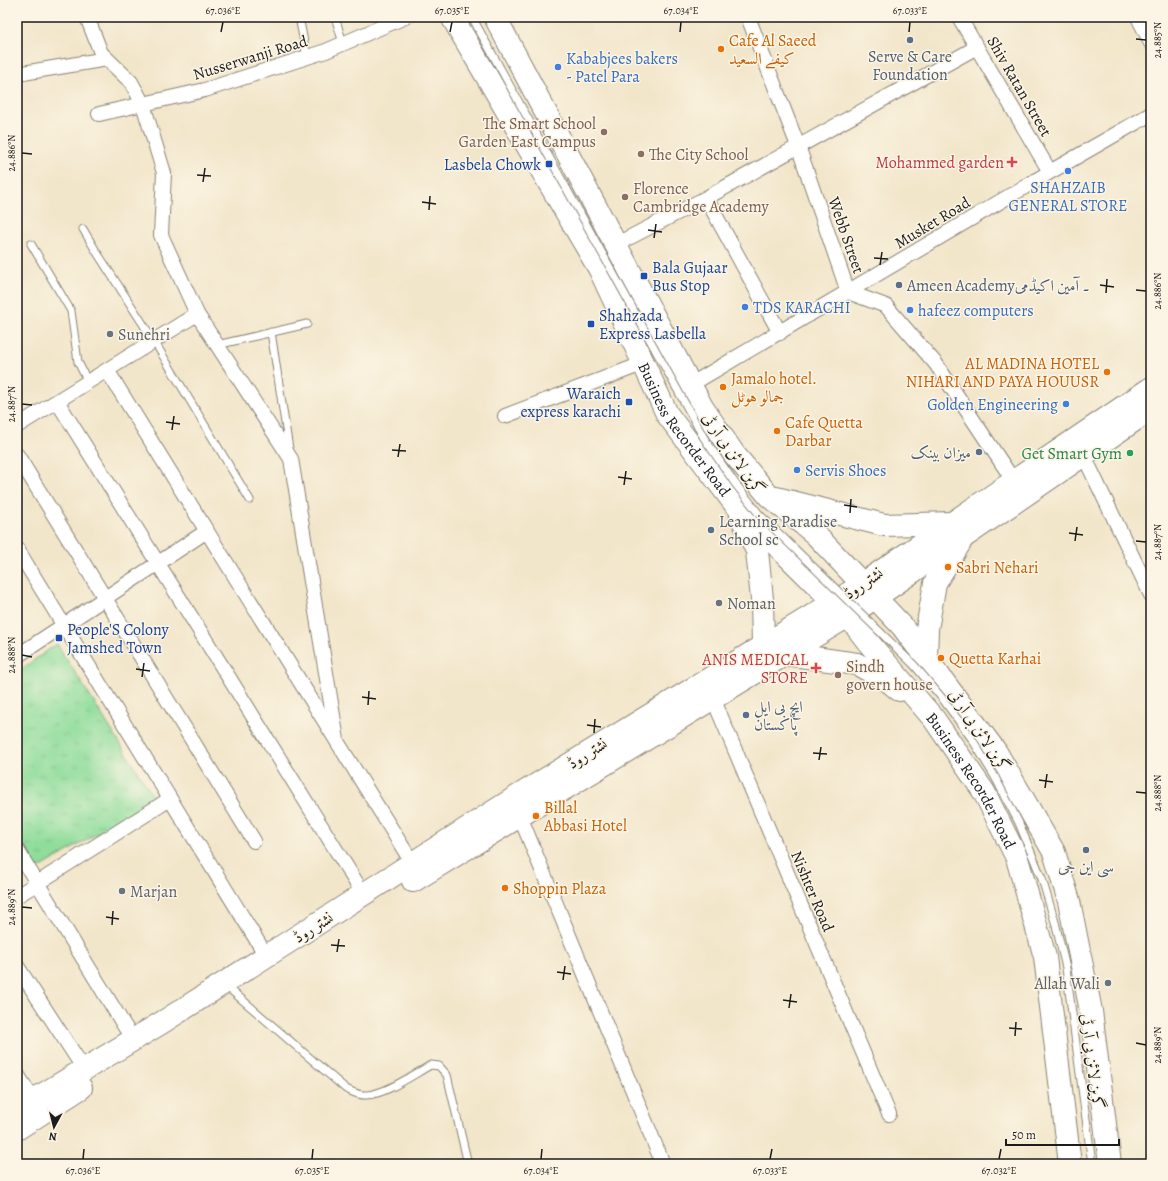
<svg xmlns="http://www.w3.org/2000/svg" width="1168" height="1181" font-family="Alegreya,Amiri,serif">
	<defs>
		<pattern id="grass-tufts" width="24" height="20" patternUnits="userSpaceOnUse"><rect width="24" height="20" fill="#8fdd9b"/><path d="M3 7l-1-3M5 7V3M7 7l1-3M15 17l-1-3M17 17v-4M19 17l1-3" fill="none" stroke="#7bbd85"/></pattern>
	</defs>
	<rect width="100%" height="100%" fill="#fcf5e5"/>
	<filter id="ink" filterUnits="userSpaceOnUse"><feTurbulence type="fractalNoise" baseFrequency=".025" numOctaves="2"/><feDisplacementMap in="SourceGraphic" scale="8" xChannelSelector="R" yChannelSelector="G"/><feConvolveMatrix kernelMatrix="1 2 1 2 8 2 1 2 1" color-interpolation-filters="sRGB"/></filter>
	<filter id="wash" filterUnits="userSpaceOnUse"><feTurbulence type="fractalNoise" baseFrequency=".012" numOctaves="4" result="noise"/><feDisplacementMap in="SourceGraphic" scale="16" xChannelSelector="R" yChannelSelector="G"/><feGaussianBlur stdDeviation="0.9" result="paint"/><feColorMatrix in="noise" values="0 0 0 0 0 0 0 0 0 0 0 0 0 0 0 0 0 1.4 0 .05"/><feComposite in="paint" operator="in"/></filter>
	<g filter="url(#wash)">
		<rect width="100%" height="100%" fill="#f2e6ca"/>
		<path fill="url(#grass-tufts)" stroke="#567c5c" d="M57 644 155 799 38 869 17 835V672Z"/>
	</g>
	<g filter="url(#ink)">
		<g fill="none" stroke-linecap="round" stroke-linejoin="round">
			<g stroke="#878173" stroke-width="9">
				<path id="lane" d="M299 17 307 57
					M335 17 343 43
					M379 17 383 26
					M83 229 96 251 154 341 250 500
					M31 244 71 311 78 362 88 382
					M271 332 289 449
					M217 345 307 324
					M1042 879 1055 922 1066 968 1092 1164
					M232 991 346 1089C353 1092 359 1096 367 1095 386 1094 414 1074 431 1065L439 1066 447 1075 468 1164"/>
			</g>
			<g stroke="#878173" stroke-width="16">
				<path id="street" d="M87 17 101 53 131 82 143 104 164 173 161 235 197 314 291 459 337 740
					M748 17 798 146 848 292 886 306 936 364 1013 480
					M959 17 1050 172
					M1138 17 1151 43
					M17 74 107 59
					M99 114 205 90 326 51 405 17
					M706 198 780 333
					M615 245 706 198 977 47
					M107 370 413 864
					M690 385 1050 172 1151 114
					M57 401 364 895
					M505 416 642 364
					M17 426 197 314
					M17 455 254 841
					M1084 456 1151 595
					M17 549 267 957
					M17 656 207 531
					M710 691 889 1114
					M517 809 663 1164
					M17 850 133 1040
					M17 896 170 799
					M17 966 84 1069
					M17 1074 33 1100"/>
			</g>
			<g stroke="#878173" stroke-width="24">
				<g id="primary">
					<path id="s1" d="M452 17 600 270 667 414 735 504 848 616 868 642 934 719 984 792 1017 858 1045 957 1070 1164"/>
					<path d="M495 17 702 407 734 454 769 496 815 534 902 626 996 752 1054 852 1069 901 1091 1011 1110 1164"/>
					<path d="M776 498 884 525 951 523"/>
					<path d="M741 516 757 551 762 599 763 645"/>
					<path d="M786 654 857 664 891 683 899 690"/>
					<path d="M926 658 927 629 935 583 960 543"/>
					<path d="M413 881 848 616 1151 409"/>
					<path d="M17 1110 166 1020 513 799 849 593 1151 388"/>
					<path d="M17 1129 81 1088"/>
				</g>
			</g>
			<use href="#lane" stroke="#fff" stroke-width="7"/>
			<use href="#street" stroke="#fff" stroke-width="14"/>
			<use href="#primary" stroke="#fff" stroke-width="22"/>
			<g stroke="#878173" stroke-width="9" stroke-linecap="butt">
				<path id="lane-bridge" d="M472 17 704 438 734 482 759 514 914 665 942 698 972 739 995 777 1019 823 1042 879"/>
			</g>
			<use href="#lane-bridge" stroke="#fff" stroke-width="7"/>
		</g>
	</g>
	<path fill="none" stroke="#1c1c1c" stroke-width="1.5" d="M221 32 223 22M450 32 452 22M680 32 681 22M909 32 910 22M1136 39 1146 40M22 153 32 154M197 175 211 176M203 182 205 168M422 202 436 204M429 210 430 196M648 230 662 232M654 238 656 224M874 258 888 259M880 265 882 252M1100 285 1114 287M1136 290 1146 291M1106 293 1107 279M22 404 32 405M166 422 180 424M172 430 174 416M392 450 406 451M398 457 400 444M618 477 632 479M624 485 626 471M844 505 857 507M850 513 851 499M1069 533 1083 535M1075 541 1077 527M1136 541 1146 542M22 655 32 657M136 669 150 671M142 677 144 663M362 697 376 699M368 705 369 691M587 725 601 727M594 733 595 719M813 753 827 754M819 760 821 747M1039 780 1053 782M1045 788 1047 774M1136 792 1146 793M22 907 32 908M106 917 119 919M112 925 113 911M331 945 345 946M337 952 339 939M557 972 571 974M563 980 565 966M783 1000 797 1002M789 1008 791 994M1009 1028 1022 1029M1015 1036 1016 1022M1136 1043 1146 1045M83 1159 84 1149M312 1159 313 1149M541 1159 542 1149M770 1159 772 1149M999 1159 1001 1149"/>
	<g fill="#5c6f8a" stroke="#fcf5e5" stroke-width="1.5">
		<circle cx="910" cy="40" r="4"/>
		<circle cx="899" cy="285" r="4"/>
		<circle cx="979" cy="452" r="4"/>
		<circle cx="711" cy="530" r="4"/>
		<circle cx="746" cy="715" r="4"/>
		<circle cx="1086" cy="850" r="4"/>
	</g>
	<g fill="#e8710a" stroke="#fcf5e5" stroke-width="1.5">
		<circle cx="721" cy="49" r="4"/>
		<circle cx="1107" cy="372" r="4"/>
		<circle cx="723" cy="387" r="4"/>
		<circle cx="777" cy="431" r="4"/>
		<circle cx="948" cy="567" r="4"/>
		<circle cx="941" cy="658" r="4"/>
		<circle cx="536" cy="816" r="4"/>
		<circle cx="505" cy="888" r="4"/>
	</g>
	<g fill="#3f7fe0" stroke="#fcf5e5" stroke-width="1.5">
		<circle cx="558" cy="67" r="4"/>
		<circle cx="1068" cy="171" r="4"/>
		<circle cx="745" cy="307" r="4"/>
		<circle cx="910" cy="310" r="4"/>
		<circle cx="1066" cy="404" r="4"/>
		<circle cx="797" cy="470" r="4"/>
	</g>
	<g fill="#8d6e63" stroke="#fcf5e5" stroke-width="1.5">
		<circle cx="604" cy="132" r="4"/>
		<circle cx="641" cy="154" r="4"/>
		<circle cx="625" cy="197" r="4"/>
		<circle cx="838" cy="675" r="4"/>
	</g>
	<g fill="#e0444e" stroke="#fcf5e5" stroke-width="1.5">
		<path d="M1010 156h4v4h4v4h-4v4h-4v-4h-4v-4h4z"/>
		<path d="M814 662h4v4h4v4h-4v4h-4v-4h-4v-4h4z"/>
	</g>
	<g fill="#1a4fb4" stroke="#fcf5e5" stroke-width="1.5">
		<rect x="545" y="160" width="8" height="8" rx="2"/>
		<rect x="640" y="272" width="8" height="8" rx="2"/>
		<rect x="587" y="320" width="8" height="8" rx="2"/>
		<rect x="625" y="398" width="8" height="8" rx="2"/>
		<rect x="55" y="634" width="8" height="8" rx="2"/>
	</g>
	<g fill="#6b7280" stroke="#fcf5e5" stroke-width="1.5">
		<circle cx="110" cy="334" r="4"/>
		<circle cx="719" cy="603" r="4"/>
		<circle cx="122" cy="891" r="4"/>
		<circle cx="1108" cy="983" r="4"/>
	</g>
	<circle fill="#2e9e5b" stroke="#fcf5e5" stroke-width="1.5" cx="1130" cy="453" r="4"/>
	<g text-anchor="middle" stroke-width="3" stroke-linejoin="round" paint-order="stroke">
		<g font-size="16" fill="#c56008" stroke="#fcf5e5" text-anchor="start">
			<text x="729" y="46">Cafe Al Saeed<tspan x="729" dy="18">کیفے السعید</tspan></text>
			<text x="1099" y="369" text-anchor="end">AL MADINA HOTEL<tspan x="1099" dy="18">NIHARI AND PAYA HOUUSR</tspan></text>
			<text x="731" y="384">Jamalo hotel.<tspan x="731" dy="18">جمالو ہوٹل</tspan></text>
			<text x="785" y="428">Cafe Quetta<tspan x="785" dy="18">Darbar</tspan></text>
			<text x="956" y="573">Sabri Nehari</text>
			<text x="949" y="664">Quetta Karhai</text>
			<text x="544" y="813">Billal<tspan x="544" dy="18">Abbasi Hotel</tspan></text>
			<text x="513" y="894">Shoppin Plaza</text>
		</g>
		<g font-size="16" fill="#4e5e75" stroke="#fcf5e5" text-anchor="start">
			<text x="910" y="62" text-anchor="middle">Serve &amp; Care<tspan x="910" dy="18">Foundation</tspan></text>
			<text x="907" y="291">Ameen Academy۔ آمین اکیڈمی</text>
			<text x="971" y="458" text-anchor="end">میزان بینک</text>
			<text x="719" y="527">Learning Paradise<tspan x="719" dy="18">School sc</tspan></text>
			<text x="754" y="712">ایچ بی ایل<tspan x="754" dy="18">پاکستان</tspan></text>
			<text x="1086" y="872" text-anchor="middle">سی این جی</text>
		</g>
		<g font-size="16" fill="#1c1c1c" stroke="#fcf5e5">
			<text transform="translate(250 57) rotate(-17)" y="6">Nusserwanji Road</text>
			<text transform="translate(1020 86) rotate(60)" y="6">Shiv Ratan Street</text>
			<text transform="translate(932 222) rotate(-31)" y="6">Musket Road</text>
			<text transform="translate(847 235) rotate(71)" y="6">Webb Street</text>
			<text dy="6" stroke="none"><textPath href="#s1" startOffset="474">Business Recorder Road</textPath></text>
			<text transform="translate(734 453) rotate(55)" y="6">گرین لائن بی آر ٹی</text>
			<text transform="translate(863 583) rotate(-34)" y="6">نشتر روڈ</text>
			<text transform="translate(980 730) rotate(56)" y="6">گرین لائن بی آر ٹی</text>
			<text transform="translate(587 753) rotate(-32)" y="6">نشتر روڈ</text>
			<text dy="6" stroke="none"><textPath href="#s1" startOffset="930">Business Recorder Road</textPath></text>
			<text transform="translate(813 891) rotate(67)" y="6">Nishter Road</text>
			<text transform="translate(313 927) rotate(-32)" y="6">نشتر روڈ</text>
			<text transform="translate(1093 1061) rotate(83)" y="6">گرین لائن بی آر ٹی</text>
		</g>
		<g font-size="16" fill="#366cbe" stroke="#fcf5e5" text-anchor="start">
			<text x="566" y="64">Kababjees bakers<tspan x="566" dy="18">- Patel Para</tspan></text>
			<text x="1068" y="193" text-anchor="middle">SHAHZAIB<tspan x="1068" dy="18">GENERAL STORE</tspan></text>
			<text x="753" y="313">TDS KARACHI</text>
			<text x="918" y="316">hafeez computers</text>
			<text x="1058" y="410" text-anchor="end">Golden Engineering</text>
			<text x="805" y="476">Servis Shoes</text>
		</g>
		<g font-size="16" fill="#785e54" stroke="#fcf5e5" text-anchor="start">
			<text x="596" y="129" text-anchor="end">The Smart School<tspan x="596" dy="18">Garden East Campus</tspan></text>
			<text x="649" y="160">The City School</text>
			<text x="633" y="194">Florence<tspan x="633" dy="18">Cambridge Academy</tspan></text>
			<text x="846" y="672">Sindh<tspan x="846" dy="18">govern house</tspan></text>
		</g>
		<g font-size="16" fill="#be3a42" stroke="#fcf5e5" text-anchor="end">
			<text x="1004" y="168">Mohammed garden</text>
			<text x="808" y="665">ANIS MEDICAL<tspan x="808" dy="18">STORE</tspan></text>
		</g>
		<g font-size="16" fill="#164399" stroke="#fcf5e5" text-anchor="start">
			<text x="541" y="170" text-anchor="end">Lasbela Chowk</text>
			<text x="652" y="273">Bala Gujaar<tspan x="652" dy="18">Bus Stop</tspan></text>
			<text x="599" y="321">Shahzada<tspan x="599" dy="18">Express Lasbella</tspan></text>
			<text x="621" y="399" text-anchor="end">Waraich<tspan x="621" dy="18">express karachi</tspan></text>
			<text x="67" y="635">People'S Colony<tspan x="67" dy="18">Jamshed Town</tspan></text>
		</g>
		<g font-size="16" fill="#5b616d" stroke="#fcf5e5" text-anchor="start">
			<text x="118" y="340">Sunehri</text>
			<text x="727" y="609">Noman</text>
			<text x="130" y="897">Marjan</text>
			<text x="1100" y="989" text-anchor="end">Allah Wali</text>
		</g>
		<g font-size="16" fill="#27864d" stroke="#fcf5e5" text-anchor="end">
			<text x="1122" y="459">Get Smart Gym</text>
		</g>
	</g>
	<rect width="1168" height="1181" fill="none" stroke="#fcf5e5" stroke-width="44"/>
	<g transform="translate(54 1127) rotate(187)" stroke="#fcf5e5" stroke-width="3" paint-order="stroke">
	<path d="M0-3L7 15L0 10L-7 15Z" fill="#1c1c1c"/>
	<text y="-6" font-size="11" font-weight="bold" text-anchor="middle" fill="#1c1c1c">N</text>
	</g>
	<path d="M1006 1139v6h113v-6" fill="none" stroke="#1c1c1c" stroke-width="2"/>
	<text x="1012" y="1139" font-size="12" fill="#1c1c1c" stroke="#fcf5e5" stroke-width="3" paint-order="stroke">50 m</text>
	<rect x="22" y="22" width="1124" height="1137" fill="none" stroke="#1c1c1c" stroke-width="1.5"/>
	<g font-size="10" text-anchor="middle" fill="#1c1c1c">
		<text x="223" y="14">67.036°E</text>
		<text x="452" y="14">67.035°E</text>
		<text x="681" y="14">67.034°E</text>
		<text x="910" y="14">67.033°E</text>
		<text transform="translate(1157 40) rotate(-90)" y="4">24.885°N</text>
		<text transform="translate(11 153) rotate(-90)" y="4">24.886°N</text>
		<text transform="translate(1157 291) rotate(-90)" y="4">24.886°N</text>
		<text transform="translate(11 404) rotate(-90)" y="4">24.887°N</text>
		<text transform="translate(1157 542) rotate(-90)" y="4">24.887°N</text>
		<text transform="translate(11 655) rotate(-90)" y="4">24.888°N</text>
		<text transform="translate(1157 793) rotate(-90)" y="4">24.888°N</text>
		<text transform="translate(11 907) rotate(-90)" y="4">24.889°N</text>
		<text transform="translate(1157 1045) rotate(-90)" y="4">24.889°N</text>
		<text x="83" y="1174">67.036°E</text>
		<text x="312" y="1174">67.035°E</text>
		<text x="541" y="1174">67.034°E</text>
		<text x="770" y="1174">67.033°E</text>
		<text x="999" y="1174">67.032°E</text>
	</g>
</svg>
